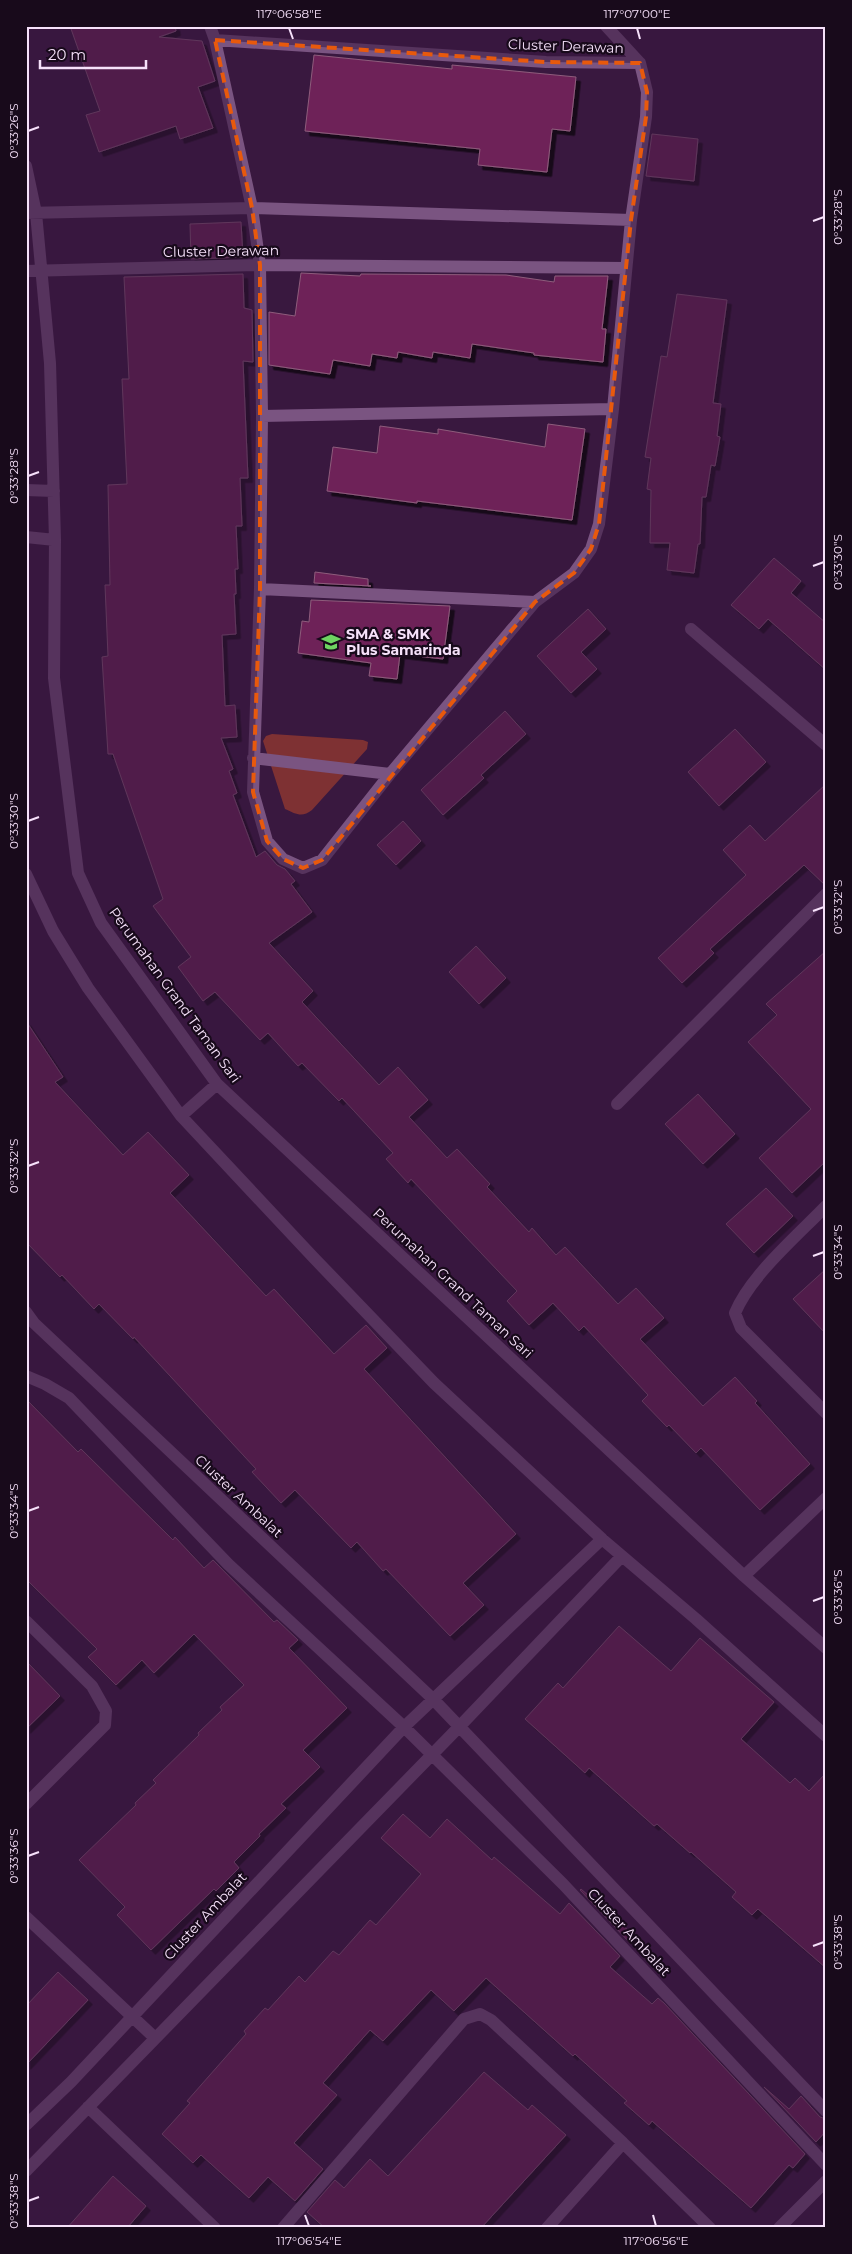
<svg xmlns="http://www.w3.org/2000/svg" width="852" height="2254" font-family="Montserrat,sans-serif">
	<defs>
		<filter id="shadow"><feDropShadow dx="4.5" dy="4.5" stdDeviation="0" flood-color="#0009"/></filter>
	</defs>
	<rect width="100%" height="100%" fill="#39183f"/>
	<path fill="#7e3133" d="M272 734 363 740 368 742 367 749 312 810C302 818 296 814 285 809L263 741 266 736Z"/>
	<path fill="#6e2358" stroke="#8e5c7c" filter="url(#shadow)" d="M70 26H175L176 31 159 37 202 41 215 81 198 87 213 128 180 139 176 126 99 152 86 115 100 111Z
		M314 55 452 69V65L576 77 570 131 552 129 547 172 478 165 480 149 305 131Z
		M652 134 698 139 694 181 646 176Z
		M241 222 243 257 191 259 190 224Z
		M301 273 360 276 361 274 506 275 554 282 555 276H608L602 329H606L603 362 534 355V353L472 344 470 358 433 352 432 358 398 352 397 358 372 354 370 366 333 360 330 374 269 365V312L295 316Z
		M243 274 244 308 252 310 253 362 243 361 248 478H240L242 526H236L238 569H235L236 594H234L236 634 222 635 225 706 235 705 237 737 221 738 233 769 229 771 237 793 233 795 256 857 265 851 277 865 285 869 295 881 291 884 312 912 269 943 313 991 302 1002 379 1085 398 1067 428 1100 409 1117 447 1158 457 1149 490 1184 487 1187 529 1232 532 1228 556 1255 565 1247 618 1304 636 1288 664 1318 640 1339 703 1406 735 1377 757 1401 755 1403 810 1464 760 1510 701 1448 696 1453 669 1425 667 1427 642 1401 648 1395 584 1326 579 1331 553 1303 529 1325 507 1301 517 1291 411 1179 408 1183 386 1159 393 1153 342 1098 339 1101 302 1063 298 1066 268 1033 260 1040 215 992 203 1001 178 967 191 957 153 906 163 899 113 754H108L102 657 108 656 105 585H110L108 485 127 484 122 379H129L124 277Z
		M677 294 727 300 713 403 721 404 717 436 720 437 715 466 711 465 706 497H702L700 544H698L694 573 667 570 670 543H650L651 490 647 489 651 458 645 457 661 356 667 357Z
		M548 424 585 429 572 520 417 501V503L327 491 333 447 377 453 380 426 438 434V429L545 447Z
		M774 558 801 581 791 593 826 623V670L768 619 759 629 731 605Z
		M315 572 368 579V586H371L314 583Z
		M311 600 450 606 443 659 400 654 397 679 369 676 371 663 298 653 302 621 309 622Z
		M588 609 606 629 581 652 597 669 571 693 537 656Z
		M505 711 526 734 481 775 484 778 443 815 421 790Z
		M735 729 766 762 719 806 688 772Z
		M826 784V886L804 865 710 949 714 953 682 983 658 958 746 875 723 850 750 825 765 841Z
		M403 821 421 841 396 865 377 845Z
		M476 946 506 978 479 1004 449 972Z
		M826 951V1161L792 1193 759 1158 811 1109 748 1042 777 1015 766 1004Z
		M26 1021 63 1077 55 1082 123 1155 148 1132 189 1175 170 1193 266 1296 274 1289 334 1354 366 1325 387 1348 364 1369 516 1534 463 1583 484 1605 450 1636 386 1569 383 1571 357 1542 351 1548 295 1490 281 1503 252 1472 256 1469 134 1337 133 1339 99 1304 94 1309 62 1275 60 1277 26 1242Z
		M698 1094 735 1134 703 1164 665 1124Z
		M766 1188 793 1216 754 1253 726 1224Z
		M826 1269V1334L793 1299Z
		M26 1399 78 1452 81 1449 173 1540 175 1537 204 1568 213 1560 274 1622 277 1620 298 1640 289 1648 347 1708 303 1750 320 1767 281 1804 286 1808 259 1834 260 1836 234 1862 239 1868 216 1891 214 1889 151 1950 117 1915 125 1907 79 1860 136 1805 135 1803 156 1783 153 1780 199 1735 198 1733 222 1710 220 1707 244 1685 194 1634 154 1673 142 1660 116 1685 88 1657 97 1649 26 1579Z
		M619 1626 671 1671 700 1638 774 1702 741 1739 790 1783 795 1778 809 1791 826 1773V1968L758 1909 752 1915 732 1897 736 1892 691 1852 690 1853 657 1824 654 1826 589 1768 585 1773 525 1719 558 1683 563 1688Z
		M26 1661 60 1696 26 1729Z
		M403 1814 430 1838 447 1819 492 1860 494 1857 560 1914 569 1903 620 1956 610 1967 652 2004 658 1998 664 2003 805 2154 793 2168 789 2165 751 2208 652 2121 649 2125 624 2103 627 2101 575 2054 573 2056 486 1978 454 2011 431 1990 383 2041 370 2030 323 2083 337 2095 294 2143 323 2169 295 2201 268 2177 249 2198 201 2155 193 2163 162 2134 190 2103 187 2101 246 2034 244 2031 265 2008 268 2010 299 1976 305 1982 333 1951 339 1955 370 1920 376 1925 421 1874 381 1838Z
		M581 1889 637 1938 631 1944 580 1890Z
		M58 1972 88 2000 26 2065V2006Z
		M484 2072 528 2110 532 2105 566 2135 481 2228H325L307 2212 335 2180 344 2188 370 2159 388 2176Z
		M764 2087 789 2109 801 2096 820 2117 826 2119V2131L816 2142Z
		M113 2176 146 2206 127 2228H67Z"/>
	<g fill="none" stroke-linecap="round" stroke-linejoin="round">
		<path stroke="#7a5481" stroke-width="12" d="M210 26 215 40
			M606 26 640 63
			M215 40 546 62 640 63 647 92 646 117 631 220 613 409 599 524 591 549 574 573 535 602 390 774 322 860 303 868 283 859 267 841 253 792 260 589 262 416 260 265 252 208Z
			M26 166 36 213 50 363 55 540 54 678 78 873 101 923 217 1084 744 1576 826 1648
			M26 213 252 208 631 220
			M26 271 260 265 626 268
			M262 416 613 409
			M26 490 54 491
			M26 537 55 540
			M260 589 535 602
			M691 629 826 745
			M253 758 390 774
			M26 874 53 931 88 988 181 1116 313 1257 434 1383 602 1539 696 1619 826 1736
			M617 1104 826 894
			M181 1116 217 1084
			M826 1206C797 1236 750 1276 735 1313L741 1328 826 1413
			M26 1312 34 1323 433 1699 826 2111
			M26 1376 45 1384 69 1398 228 1564 404 1727 563 1884 826 2165
			M744 1576 826 1498
			M26 1621 92 1686 106 1711 105 1725 26 1804
			M26 1917 155 2038
			M88 2107 215 2228
			M26 2125 71 2082 404 1727 602 1539
			M26 2171 459 1727 622 1556
			M283 2228 464 2019 480 2014 491 2020 623 2143 710 2228
			M547 2228 623 2143
			M779 2228 826 2181"/>
	</g>
	<path d="M0 0H852V2254H0ZM215 40 546 62 640 63 647 92 646 117 631 220 599 524 591 549 574 573 535 602 322 860 303 868 283 859 267 841 253 792 260 589V265L252 208Z" fill="#39183f" fill-opacity=".55" fill-rule="evenodd"/>
	<path fill="none" stroke="#e8590c" stroke-width="4" stroke-dasharray="10 6" stroke-linejoin="round" d="M215 40 546 62 640 63 647 92 646 117 631 220 599 524 591 549 574 573 535 602 322 860 303 868 283 859 267 841 253 792 260 589V265L252 208Z"/>
	<path fill="none" stroke="#f6e1fa" stroke-width="2" d="M289 28 293 39M637 28 640 39M28 131 39 127M813 221 824 217M28 476 39 472M813 566 824 562M28 821 39 817M813 911 824 907M28 1166 39 1162M813 1256 824 1252M28 1511 39 1507M813 1601 824 1597M28 1856 39 1852M813 1946 824 1942M28 2201 39 2197M305 2215 309 2226M653 2215 656 2226"/>
	<defs>
		<g id="school-bare" transform="scale(1.5)"><path d="M0-5L7-2L0 1L-7-2ZM-4 1L0 2.5L4 1V4Q0 6-4 4Z" fill="#6ed361" stroke="#180a1b" stroke-width="2.5" paint-order="stroke"/></g>
	</defs>
	<g fill-rule="evenodd">
		<use href="#school-bare" x="331" y="642"/>
	</g>
	<g text-anchor="middle" stroke-width="4.5" stroke-linejoin="round" paint-order="stroke">
		<g font-size="14" fill="#f6e1fa" stroke="#180a1b">
			<text transform="translate(566 46) rotate(2)" y="5">Cluster Derawan</text>
			<text transform="translate(221 251) rotate(-1)" y="5">Cluster Derawan</text>
			<text transform="translate(175 995) rotate(54)" y="5">Perumahan Grand Taman Sari</text>
			<text transform="translate(453 1283) rotate(43)" y="5">Perumahan Grand Taman Sari</text>
			<text transform="translate(239 1496) rotate(43)" y="5">Cluster Ambalat</text>
			<text transform="translate(205 1916) rotate(-47)" y="5">Cluster Ambalat</text>
			<text transform="translate(629 1932) rotate(47)" y="5">Cluster Ambalat</text>
		</g>
		<g font-size="14" font-weight="bold" fill="#f6e1fa" stroke="#180a1b" text-anchor="start">
			<text x="346" y="639">SMA &amp; SMK<tspan x="346" dy="16">Plus Samarinda</tspan></text>
		</g>
	</g>
	<rect width="852" height="2254" fill="none" stroke="#180a1b" stroke-width="55"/>
	<path d="M40 60v8h106v-8" fill="none" stroke="#f6e1fa" stroke-width="2.5"/>
	<text x="48" y="60" font-size="15" fill="#f6e1fa" stroke="#180a1b" stroke-width="4" paint-order="stroke">20 m</text>
	<rect x="28" y="28" width="796" height="2198" fill="none" stroke="#f6e1fa" stroke-width="2"/>
	<g font-size="12" text-anchor="middle" fill="#f6e1fa">
		<text x="289" y="18">117°06'58"E</text>
		<text x="637" y="18">117°07'00"E</text>
		<text transform="translate(14 131) rotate(-90)" y="4">0°33'26"S</text>
		<text transform="translate(838 217) rotate(-90)" y="4">0°33'28"S</text>
		<text transform="translate(14 476) rotate(-90)" y="4">0°33'28"S</text>
		<text transform="translate(838 562) rotate(-90)" y="4">0°33'30"S</text>
		<text transform="translate(14 821) rotate(-90)" y="4">0°33'30"S</text>
		<text transform="translate(838 907) rotate(-90)" y="4">0°33'32"S</text>
		<text transform="translate(14 1166) rotate(-90)" y="4">0°33'32"S</text>
		<text transform="translate(838 1252) rotate(-90)" y="4">0°33'34"S</text>
		<text transform="translate(14 1511) rotate(-90)" y="4">0°33'34"S</text>
		<text transform="translate(838 1597) rotate(-90)" y="4">0°33'36"S</text>
		<text transform="translate(14 1856) rotate(-90)" y="4">0°33'36"S</text>
		<text transform="translate(838 1942) rotate(-90)" y="4">0°33'38"S</text>
		<text transform="translate(14 2201) rotate(-90)" y="4">0°33'38"S</text>
		<text x="309" y="2245">117°06'54"E</text>
		<text x="656" y="2245">117°06'56"E</text>
	</g>
</svg>
